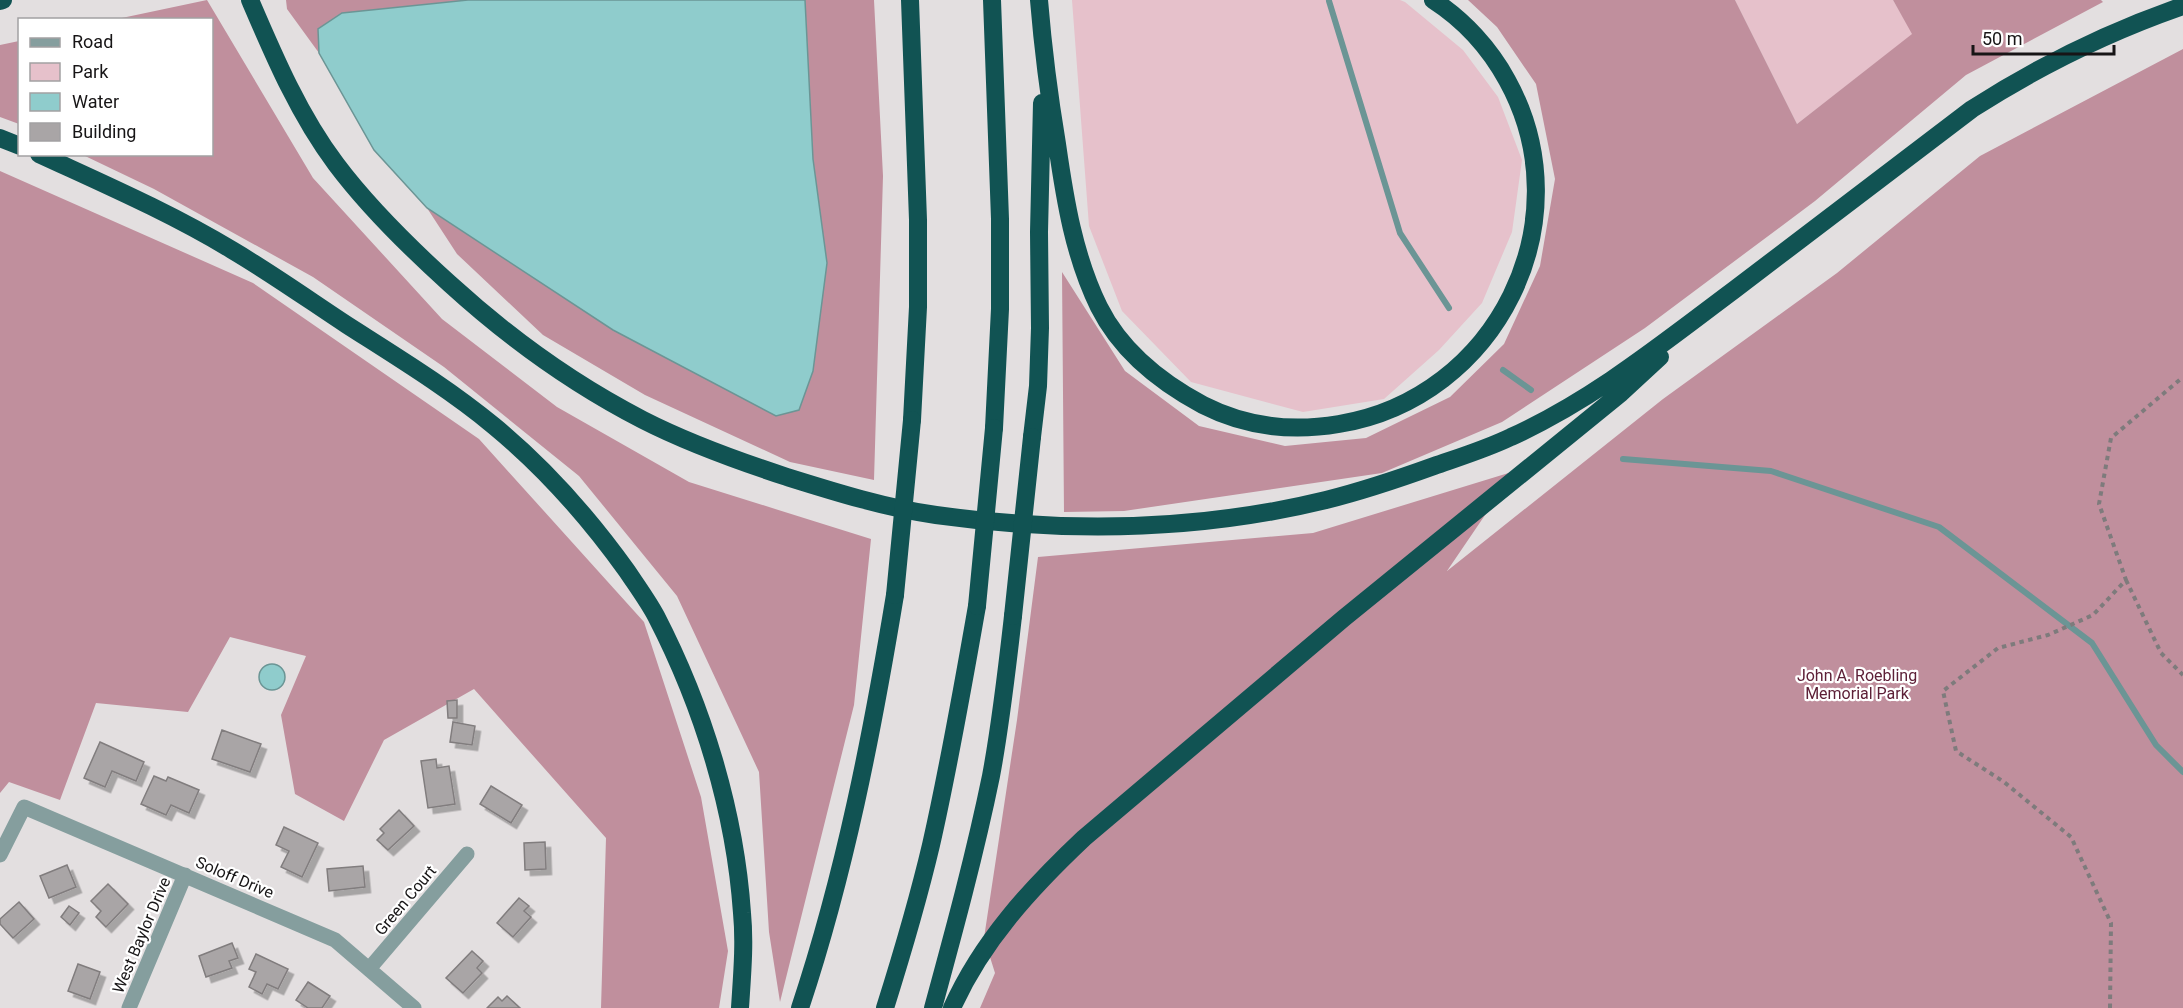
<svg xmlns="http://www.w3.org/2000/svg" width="2183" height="1008" font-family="Roboto,sans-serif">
	<defs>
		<filter id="shadow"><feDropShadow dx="5.5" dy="5.5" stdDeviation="0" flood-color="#0004"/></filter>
	</defs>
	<rect width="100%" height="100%" fill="#e3dfe0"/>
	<path fill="#e6c1cb" d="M1072 0H1400L1405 2 1463 50 1498 97 1522 160 1512 232 1482 303 1439 350 1384 399 1303 412 1191 382 1122 311 1089 226Z
		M1735 0H1893L1913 34 1797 124Z"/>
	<path fill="#c08f9d" d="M207 0 313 178 442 319 557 407 689 482 871 539 854 705 780 1002 769 932 759 772 677 596 579 476 444 367 313 277 154 189 83 155 212 154V20L117 19Z
		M286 0H468L342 13 318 29 319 53 287 9Z
		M805 0H874L883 176 874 480 790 462 645 395 543 335 457 254 427 208 613 330 827 263 813 159Z
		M1468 0H1735L1797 124 1912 34 1893 0H2101L2103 2 1966 75 1815 201 1645 328 1502 422 1382 473 1124 511 1064 512 1062 272 1125 371 1199 426 1285 446 1366 438 1450 397 1504 344 1540 266 1555 179 1536 84 1497 27Z
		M19 41H20L19 124 0 117V45Z
		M2183 49V1008H980L995 973 984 938 1017 720 1038 557 1313 533 1515 471 1447 571 1663 399 1837 273 1980 156Z
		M0 171 253 283 479 439 644 622 701 797 728 951 719 1008H601L606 838 474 689 384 740 344 821 295 794 281 715 306 656 230 637 188 712 96 703 60 800 9 782 0 793Z"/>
	<path fill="#8fcccc" stroke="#6b9595" stroke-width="1.5" d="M468 0H805L813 159 827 263 813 371 799 410 776 416 613 330 427 208 374 150 319 53 318 29 342 13Z
		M259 677a13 13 0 1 1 26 0a13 13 0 1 1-26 0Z"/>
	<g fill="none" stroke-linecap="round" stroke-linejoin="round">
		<path stroke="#6b9595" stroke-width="6" d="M1329 1 1400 233 1449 308
			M1503 370 1531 390
			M1623 459 1771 471 1939 527 2092 643 2156 745 2183 772"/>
	</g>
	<path fill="#a9a5a6" stroke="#817d7e" stroke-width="1.5" filter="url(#shadow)" d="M457 700V718H448L447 701Z
		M453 722 475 726 472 745 450 742Z
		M222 730 261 744 250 772 212 759Z
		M100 742 144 762 136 781 112 771 105 787 84 778Z
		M436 759 437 768 449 766 455 804 428 808 421 761Z
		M154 776 166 781 168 777 199 790 189 813 171 805 166 815 141 804Z
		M491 786 522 805 511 823 480 804Z
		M399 810 414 826 388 850 377 840 384 833 380 829Z
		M284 827 318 843 302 877 281 867 289 851 276 845Z
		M545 842 546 869 525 870 524 843Z
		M67 865 76 887 49 898 40 876Z
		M363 866 365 887 329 891 327 869Z
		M108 884 128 904 106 927 96 917 101 911 91 901Z
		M519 898 529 906 524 911 531 917 513 937 497 923Z
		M19 902 34 919 13 938 0 924V919Z
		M69 906 79 913 70 925 61 917Z
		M232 943 238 958 229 961 232 968 206 977 199 956Z
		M472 951 483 961 477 968 482 973 463 993 446 978Z
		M256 954 288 969 278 989 267 984 262 994 249 987 256 972 249 969Z
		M78 964 100 972 90 999 68 991Z
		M308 982 330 996 322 1008H308L296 1000Z
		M507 996 520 1008H487L498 997 502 1001Z"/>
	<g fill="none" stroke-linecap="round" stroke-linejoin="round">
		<path stroke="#7e7b7c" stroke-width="4" stroke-dasharray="4.5 4.5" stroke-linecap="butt" d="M2126 580 2161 653 2183 675
			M2110 1008 2111 923 2071 837 2004 782 1956 751 1943 691 1998 648 2048 635 2093 615 2126 580 2099 504 2111 438 2183 377"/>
		<path stroke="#859e9e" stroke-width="15" d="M0 855 24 807 335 940 414 1008
			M369 969 467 854
			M129 1008 185 875"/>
		<path stroke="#115353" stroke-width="18" d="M250 0C274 56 299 115 336 164 369 208 409 247 450 284 507 336 573 384 643 420 688 443 738 461 787 477 835 492 886 508 936 515 1066 533 1199 531 1326 500 1362 491 1398 479 1434 466 1460 457 1486 449 1511 437 1593 400 1663 343 1734 290 1814 229 1893 169 1972 109 2039 66 2108 32 2183 6
			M910 0 918 220V307L912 420
			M992 0 1000 219V309L994 428
			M1039 0C1043 49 1049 96 1057 144 1065 200 1074 256 1099 307 1121 351 1160 382 1203 405 1246 427 1292 432 1339 424 1497 398 1585 221 1507 80 1490 49 1464 20 1433 0
			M0 1 3 0
			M0 138 20 146
			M39 154C104 184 171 213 232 250 271 273 309 300 347 325 397 357 448 388 494 426 545 468 589 518 627 571 637 586 648 601 656 616 703 707 735 811 742 913 745 944 742 976 740 1008
			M1032 437 1038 386 1040 328 1039 232 1042 103
			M800 1008C845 873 872 734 895 595
			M885 1008C902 954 918 900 931 845 949 766 963 686 977 606
			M933 1008C954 931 975 854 991 776 1001 723 1007 669 1013 616
			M952 1008C982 941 1031 888 1084 838L1344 618 1621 393 1660 357"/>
		<path stroke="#115353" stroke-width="18" d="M895 595 912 420
			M977 606 994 428
			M1013 616 1032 437"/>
	</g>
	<g text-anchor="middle" stroke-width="4.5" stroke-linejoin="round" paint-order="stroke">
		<g font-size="16" fill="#5d2037" stroke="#fff">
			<text x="1857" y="681">John A. Roebling<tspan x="1857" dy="18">Memorial Park</tspan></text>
		</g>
		<g font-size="16" fill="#171516" stroke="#fff">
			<text transform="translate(235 877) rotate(23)" y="6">Soloff Drive</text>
			<text transform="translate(405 900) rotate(-50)" y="6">Green Court</text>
			<text transform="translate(141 935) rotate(-67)" y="6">West Baylor Drive</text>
		</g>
	</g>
	<rect x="18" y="18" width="195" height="138" fill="#ffffff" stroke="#a2a1a2" stroke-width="1.5"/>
	<rect x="30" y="38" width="30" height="9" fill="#859e9e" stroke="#a2a1a2" stroke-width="1.5"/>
	<text x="72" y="48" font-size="18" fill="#171516">Road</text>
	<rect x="30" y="63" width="30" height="18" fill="#e6c1cb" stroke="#a2a1a2" stroke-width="1.5"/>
	<text x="72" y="78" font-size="18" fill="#171516">Park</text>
	<rect x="30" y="93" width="30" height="18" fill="#8fcccc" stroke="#a2a1a2" stroke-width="1.5"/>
	<text x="72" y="108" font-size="18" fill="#171516">Water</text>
	<rect x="30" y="123" width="30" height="18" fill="#a9a5a6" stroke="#a2a1a2" stroke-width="1.5"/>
	<text x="72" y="138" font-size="18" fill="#171516">Building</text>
	<path d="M1973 45v9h141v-9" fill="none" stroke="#171516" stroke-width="3"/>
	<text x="1982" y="45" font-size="18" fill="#171516" stroke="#ffffff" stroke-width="4.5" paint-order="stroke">50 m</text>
</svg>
